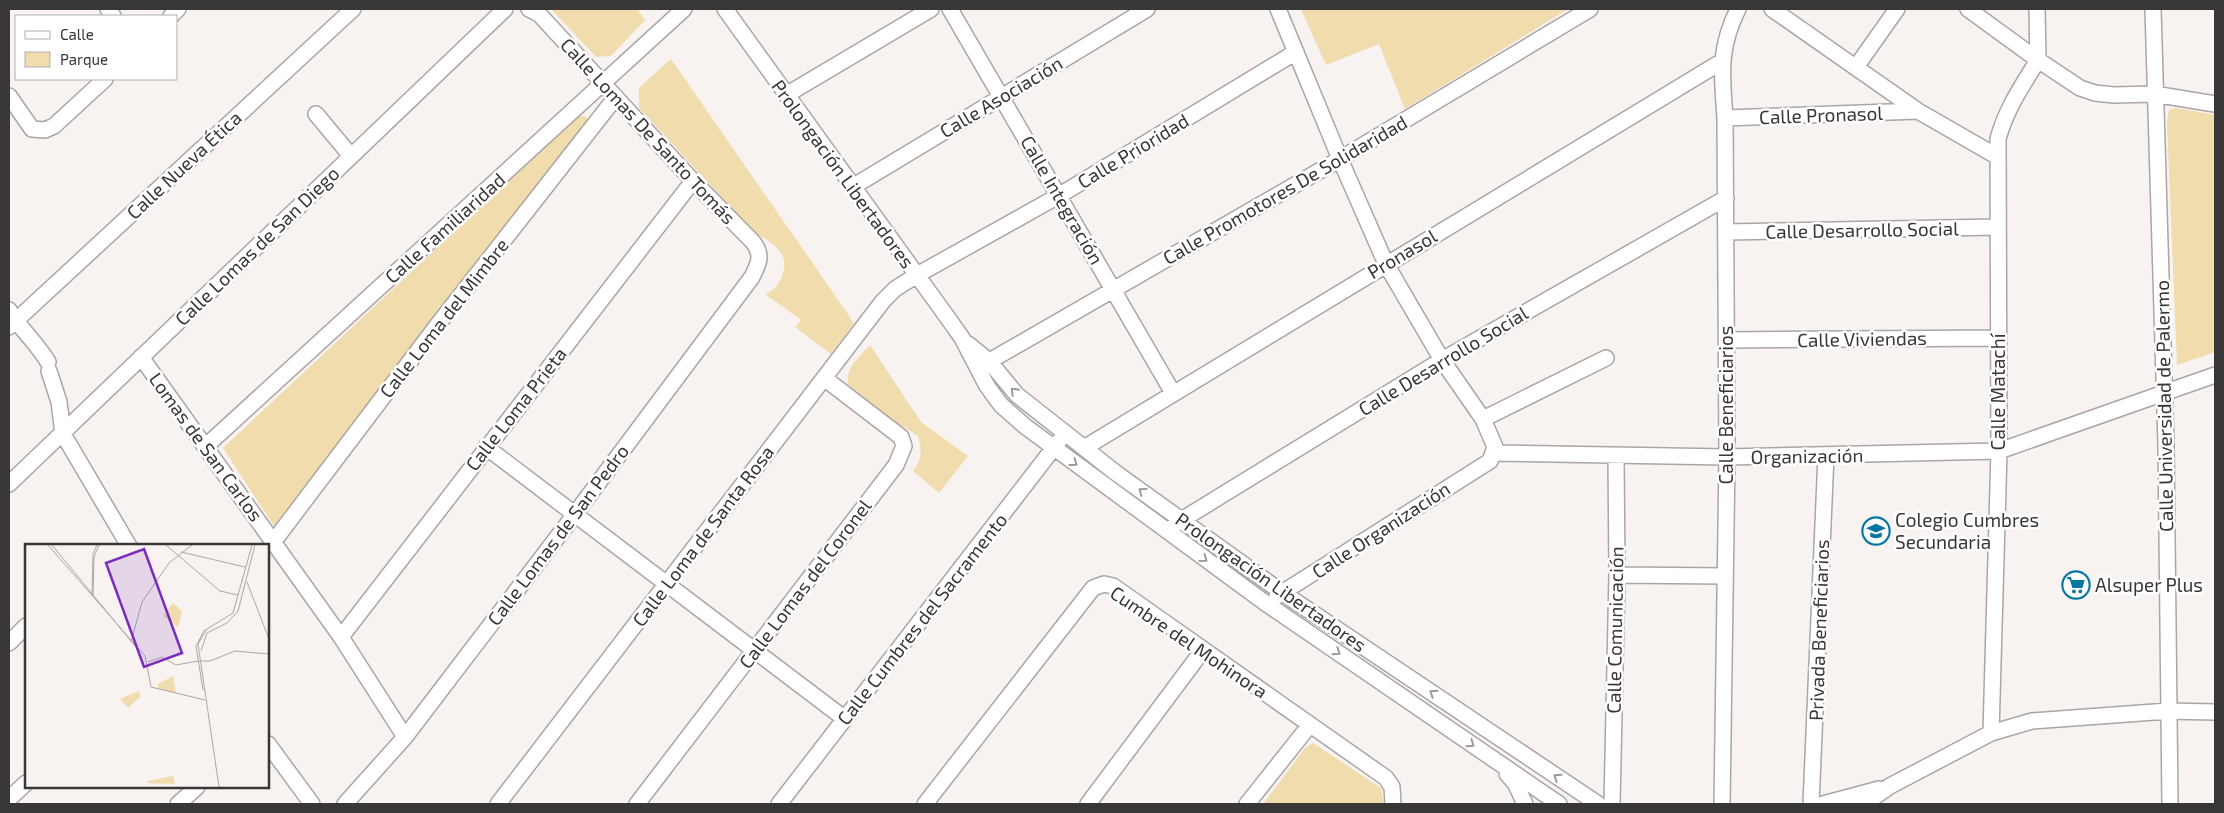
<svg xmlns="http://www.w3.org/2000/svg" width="2224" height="813" font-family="'Exo 2',sans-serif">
	<rect width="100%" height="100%" fill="#f8f2f1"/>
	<path fill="#f0dcad" d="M551 9H637L645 20 611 56 596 57Z
		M1301 9H1568L1405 109 1379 44 1326 65Z
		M671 59 854 323 831 354 795 327 801 320 765 294C781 288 791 264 779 250 772 241 759 237 751 229 713 189 677 148 639 108V88Z
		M2176 108 2215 115V352L2177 365 2167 122 2169 110Z
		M583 116 587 118 588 127 274 526 223 448 577 117Z
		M870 345 921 422 968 456 939 493 913 471C922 460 922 449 918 436L903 426 896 424 849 389C843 370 858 358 870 345Z
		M1313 743 1381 788 1384 804H1263L1305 748Z"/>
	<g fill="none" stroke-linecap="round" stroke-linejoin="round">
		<g stroke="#aca5a5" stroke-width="18">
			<path id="minor" d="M108 9 113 16
				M725 9 950 321 962 338 987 386 1001 405 1026 427 1264 602 1559 804
				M950 9 1173 393
				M1772 9 1918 111 1998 157
				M1968 9 2038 60 2080 88 2095 93 2114 95 2154 94 2215 104
				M2037 9 2038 60
				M2153 9 2166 444 2170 804
				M171 16 178 9
				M1856 67 1897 9
				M786 95 931 9
				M9 96 32 129 45 130 54 126 105 79
				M316 114 351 156
				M1725 118 1918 111
				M854 186 1147 9
				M1726 232 1997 227
				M9 310C20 329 37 343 48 362
				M9 327 353 9
				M1727 340 1998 338
				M968 344 989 361 1017 395 1116 473 1283 593 1598 804
				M141 357 341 637 405 737
				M981 366 1340 159 1590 9
				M49 371 59 402 63 434 129 546
				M1483 419 1606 358
				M206 446 684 9
				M486 447 845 719
				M1084 448 1721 62
				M1495 453 1727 457 1999 451 2215 375
				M9 484 505 9
				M1175 524 1442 360 1726 198
				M274 541 439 323 616 97
				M1617 575 1725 576
				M1277 596 1490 461 1495 447 1483 419 1442 360 1386 264 1340 159 1278 9
				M341 637 693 181
				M9 643 26 626
				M1991 733 1999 451 1998 139C2006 109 2022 86 2038 60
				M268 744 312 804
				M1507 774 1515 783 1525 804
				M9 799 26 783
				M178 804 197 787
				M345 804 405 737 575 514 752 277C759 263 763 255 753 242L693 181 539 14 529 9
				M498 804 883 301 895 289 917 275 1060 195 1296 52
				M637 804 896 465 904 446 901 437 824 378
				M779 804 1059 441
				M925 804 1093 588 1104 584 1113 586 1386 778 1392 787 1393 804
				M1088 804 1203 650
				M1247 804 1309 726
				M1612 804 1617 575 1616 456
				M1722 804 1727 457 1725 118C1722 76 1718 49 1738 9
				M1811 804 1826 455
				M1823 804 1879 789
				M1864 804 1890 786 1991 733 2032 721 2168 711 2215 712"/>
		</g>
		<use href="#minor" stroke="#fff" stroke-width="15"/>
	</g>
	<defs><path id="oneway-chevron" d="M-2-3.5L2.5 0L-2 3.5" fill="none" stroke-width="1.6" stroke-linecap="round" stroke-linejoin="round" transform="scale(1.25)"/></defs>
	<g stroke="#9c9a9a">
		<use href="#oneway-chevron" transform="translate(1014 391) rotate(-135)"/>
		<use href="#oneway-chevron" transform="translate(1074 463) rotate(36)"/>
		<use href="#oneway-chevron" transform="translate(1142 491) rotate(-144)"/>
		<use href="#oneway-chevron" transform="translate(1204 559) rotate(36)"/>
		<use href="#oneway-chevron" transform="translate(1337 652) rotate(34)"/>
		<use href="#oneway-chevron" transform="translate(1433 693) rotate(-146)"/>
		<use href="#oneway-chevron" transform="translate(1471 744) rotate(34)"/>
		<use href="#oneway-chevron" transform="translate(1557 777) rotate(-146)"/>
	</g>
	<defs>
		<g id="school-ring" transform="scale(1.4375)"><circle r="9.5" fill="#fff" stroke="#0377a1" stroke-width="1.5"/><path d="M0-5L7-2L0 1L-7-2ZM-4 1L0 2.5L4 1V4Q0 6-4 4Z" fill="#0377a1"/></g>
		<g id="supermarket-ring" transform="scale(1.4375)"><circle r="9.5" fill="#fff" stroke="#0377a1" stroke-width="1.5"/><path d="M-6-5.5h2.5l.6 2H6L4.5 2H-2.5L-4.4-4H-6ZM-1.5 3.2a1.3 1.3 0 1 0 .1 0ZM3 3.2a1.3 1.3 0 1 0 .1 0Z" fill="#0377a1"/></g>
	</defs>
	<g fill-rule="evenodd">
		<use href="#school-ring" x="1876" y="531"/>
		<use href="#supermarket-ring" x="2076" y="585"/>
	</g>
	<g text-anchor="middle" stroke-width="5" stroke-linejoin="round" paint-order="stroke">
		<g font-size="19" fill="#393636" stroke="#fff">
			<text transform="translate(1001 97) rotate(-31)" y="7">Calle Asociación</text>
			<text transform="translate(1821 115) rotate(-2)" y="7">Calle Pronasol</text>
			<text transform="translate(648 131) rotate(47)" y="7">Calle Lomas De Santo Tomás</text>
			<text transform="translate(1133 151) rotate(-31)" y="7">Calle Prioridad</text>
			<text transform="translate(184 165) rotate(-43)" y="7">Calle Nueva Ética</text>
			<text transform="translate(843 174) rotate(54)" y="7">Prolongación Libertadores</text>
			<text transform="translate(1285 190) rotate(-30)" y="7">Calle Promotores De Solidaridad</text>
			<text transform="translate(1062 200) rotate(60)" y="7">Calle Integración</text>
			<text transform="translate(445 228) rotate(-42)" y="7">Calle Familiaridad</text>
			<text transform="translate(1862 230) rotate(-1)" y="7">Calle Desarrollo Social</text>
			<text transform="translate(257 246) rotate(-44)" y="7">Calle Lomas de San Diego</text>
			<text transform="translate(1402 254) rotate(-31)" y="7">Pronasol</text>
			<text transform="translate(444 318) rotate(-52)" y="7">Calle Loma del Mimbre</text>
			<text transform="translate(1862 339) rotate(-1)" y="7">Calle Viviendas</text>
			<text transform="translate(1443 361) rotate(-31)" y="7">Calle Desarrollo Social</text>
			<text transform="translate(1998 392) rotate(-90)" y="7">Calle Matachí</text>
			<text transform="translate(1726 405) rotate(-90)" y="7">Calle Beneficiarios</text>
			<text transform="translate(2164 406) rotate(-91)" y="7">Calle Universidad de Palermo</text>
			<text transform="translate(516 409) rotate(-52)" y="7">Calle Loma Prieta</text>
			<text transform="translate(206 447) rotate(54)" y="7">Lomas de San Carlos</text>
			<text transform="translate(1807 456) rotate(-1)" y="7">Organización</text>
			<text transform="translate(1381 530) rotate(-33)" y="7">Calle Organización</text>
			<text transform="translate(558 535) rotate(-53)" y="7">Calle Lomas de San Pedro</text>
			<text transform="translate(703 536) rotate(-53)" y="7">Calle Loma de Santa Rosa</text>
			<text transform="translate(1271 582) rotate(35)" y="7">Prolongación Libertadores</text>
			<text transform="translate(805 584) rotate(-53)" y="7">Calle Lomas del Coronel</text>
			<text transform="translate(922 619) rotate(-52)" y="7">Calle Cumbres del Sacramento</text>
			<text transform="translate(1615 630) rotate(-89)" y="7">Calle Comunicación</text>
			<text transform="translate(1819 630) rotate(-88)" y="7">Privada Beneficiarios</text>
			<text transform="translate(1189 642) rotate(34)" y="7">Cumbre del Mohinora</text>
		</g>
		<g font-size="19" fill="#393636" stroke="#fff" text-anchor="start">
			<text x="1895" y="527">Colegio Cumbres<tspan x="1895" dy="22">Secundaria</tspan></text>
			<text x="2095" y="592">Alsuper Plus</text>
		</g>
	</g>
	<g transform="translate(25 544)">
		<rect width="244" height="244" fill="#f8f2f1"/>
		<path d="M148 59 157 67 153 83 138 72ZM148 132 151 149 133 144V140ZM114 147 115 153 103 164 95 155ZM148 232 150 240 123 239V237Z" fill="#f0dcad"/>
		<path fill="none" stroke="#aca7a6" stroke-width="1" d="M23 1 120 112 126 143 180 156M27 1 110 102M141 1 195 47 213 51M156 8 220 23M222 38 244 95M67 51 68 10 72 1M68 52 69 13 74 1M106 98 117 58 144 19 167 1M176 107 182 89 202 79 213 67 230 1M174 117H185L210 107 244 110M123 118 137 113 151 121 173 117M178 146 171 102 180 85M194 243 173 100 182 85 208 69 227 1"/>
		<path fill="#7b2cbf" fill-opacity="0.15" stroke="#7b2cbf" stroke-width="2.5" d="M119 5 157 109 119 123 81 19Z"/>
		<rect width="244" height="244" fill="none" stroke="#393636" stroke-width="2.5"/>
	</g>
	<rect width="2224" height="813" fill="none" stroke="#393636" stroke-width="20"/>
	<rect x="15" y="15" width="162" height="65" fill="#ffffff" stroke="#b0afaf"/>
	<rect x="25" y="31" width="25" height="8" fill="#ffffff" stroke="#b0afaf"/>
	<text x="60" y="40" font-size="15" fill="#393636">Calle</text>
	<rect x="25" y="52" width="25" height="15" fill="#f0dcad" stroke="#b0afaf"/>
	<text x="60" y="65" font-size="15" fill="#393636">Parque</text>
</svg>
